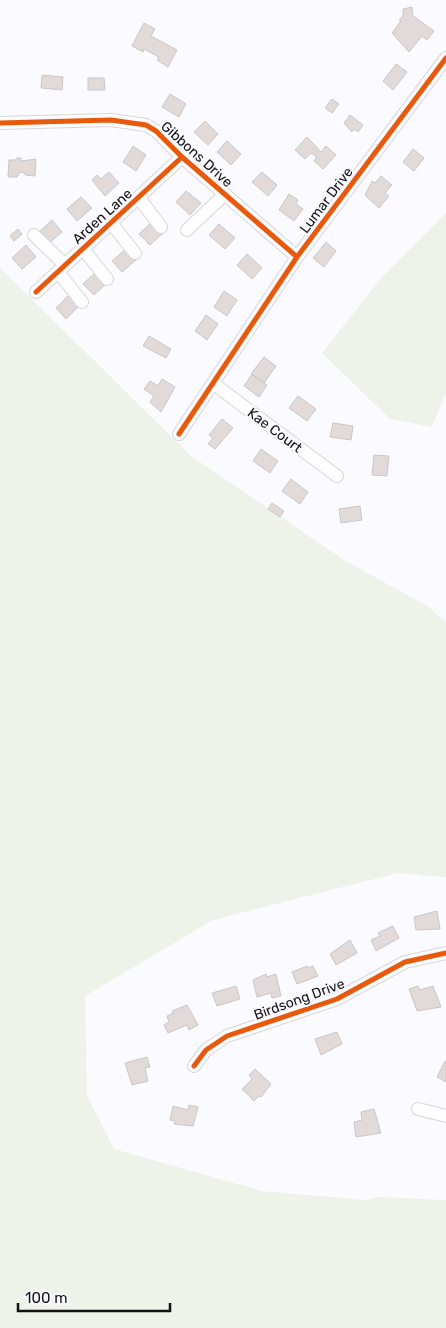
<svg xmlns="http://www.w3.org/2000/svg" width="446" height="1328" font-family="Rubik,sans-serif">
	<rect width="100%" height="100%" fill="#fbfafe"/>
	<path fill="#eff2e8" d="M446 213V392L432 427 390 419 322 353 382 277Z
		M0 268 191 456 344 560 427 606 446 622V877L398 873 213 920 85 996 87 1096 114 1149 262 1191 366 1200 378 1197 446 1200V1328H0Z"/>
	<path fill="#e1dad9" stroke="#c9c7c8" d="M412 7 413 16 434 31 427 40 422 36 409 52 392 33 401 21 399 20 403 16V9Z
		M144 23 155 29 151 36 177 50 168 67 157 60 159 57 144 49 143 52 132 46Z
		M396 64 407 72 393 90 383 81Z
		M42 75 63 77 62 90 41 88Z
		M88 78H104L105 90H88Z
		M170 94 186 104 179 117 162 107Z
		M332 99 339 104 332 113 325 108Z
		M350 115 363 125 358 132 354 129 352 132 344 123Z
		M205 121 218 134 208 145 194 132Z
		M307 137 321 152 326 146 336 155 323 169 314 161 317 157 311 153 305 159 295 150Z
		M227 141 241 154 231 165 217 152Z
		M133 146 146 155 136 171 123 162Z
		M413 149 424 158 414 171 403 162Z
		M17 158H21V161L36 159 35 176 25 175V173L20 172 17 177H8L9 160H16Z
		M109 172 119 183 105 196 92 180 97 175 101 179Z
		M262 172 277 185 268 196 252 182Z
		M381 176 392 185 385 193 389 196 379 208 365 195 372 181 375 183Z
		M186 191 201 203 190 215 176 202Z
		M289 194 298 200 296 204 303 209 294 221 279 210Z
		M81 197 92 208 77 221 67 209Z
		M52 220 62 232 48 244 38 233Z
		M153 221 164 232 150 245 139 234Z
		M219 224 235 238 225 249 209 235Z
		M18 229 22 234 14 241 10 236Z
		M326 242 336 251 324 267 313 258Z
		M26 245 36 257 22 269 12 258Z
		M127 248 137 259 122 272 112 261Z
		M247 254 262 268 252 279 237 265Z
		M97 271 108 282 94 295 83 284Z
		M224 291 237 300 227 316 214 307Z
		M70 294 80 305 66 319 56 308Z
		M206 315 218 324 207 340 195 331Z
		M149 336 171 349 166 358 143 346Z
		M264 357 276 366 264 383 251 374Z
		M252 374 267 385 259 397 244 386Z
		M162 379 175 387 161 412 150 402 154 396 144 389 150 381 158 386Z
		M298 396 316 409 307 421 289 408Z
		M222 419 233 428 215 449 208 444 213 438 209 435Z
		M333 423 353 426 351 440 330 437Z
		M261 449 278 461 270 473 253 461Z
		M374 455 389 456 387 476 372 475Z
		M291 479 308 492 300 504 282 491Z
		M272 503 284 511 280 517 268 509Z
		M360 506 362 520 341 523 339 509Z
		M437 911 440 929 416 930 414 917Z
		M393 926 399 938 376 951 371 940 380 936 378 933Z
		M350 940 357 953 336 965 330 954Z
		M307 966 308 968 313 966 318 976 297 984 292 972Z
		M266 974 267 977 276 974 281 996 272 998 271 993 257 997 253 980Z
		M236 986 240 999 217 1006 212 993Z
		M418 986 420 990 433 986 441 1007 417 1011 409 989Z
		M187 1005 198 1025 189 1030 187 1025 168 1033 164 1025 169 1022 167 1016 173 1013 172 1011Z
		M337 1032 342 1044 321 1055 315 1039Z
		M147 1057 150 1067 145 1068 148 1081 132 1085 125 1063Z
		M445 1061H446V1082L437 1077Z
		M255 1069 271 1084 261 1097 259 1096 254 1101 242 1089 252 1079 249 1075Z
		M189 1105 198 1107 193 1126 174 1124 175 1121 170 1120 173 1106 188 1110Z
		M374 1109 381 1133 356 1137 354 1122 362 1120 361 1112Z"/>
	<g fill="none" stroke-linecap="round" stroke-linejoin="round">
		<g stroke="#d6d6d9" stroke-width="14">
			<path id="minor" d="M0 123 111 120 146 125 156 131 182 157 297 257
				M139 198 161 227
				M111 223 135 253
				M187 230 225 194
				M34 235 65 265
				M83 249 107 279
				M58 272 82 302
				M36 292 182 157
				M214 384 337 476
				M179 434 297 257 446 58
				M194 1066 206 1050 227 1036 337 999 405 962 446 953
				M418 1109 446 1116"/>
		</g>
		<use href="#minor" stroke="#fefeff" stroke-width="12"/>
		<g stroke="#faf9ff" stroke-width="8">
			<path id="cycleway" d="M0 123 111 120 146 125 156 131 182 157 297 257
				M36 292 182 157
				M179 434 297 257 446 58
				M194 1066 206 1050 227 1036 337 999 405 962 446 953"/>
		</g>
		<use href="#cycleway" stroke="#e8590c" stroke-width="5"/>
	</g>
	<g text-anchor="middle" stroke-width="4" stroke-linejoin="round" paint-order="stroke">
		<g font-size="14" fill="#131316" stroke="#faf9ff">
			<text transform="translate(197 154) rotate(42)" y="5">Gibbons Drive</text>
			<text transform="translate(326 200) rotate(-53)" y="5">Lumar Drive</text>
			<text transform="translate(102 216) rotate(-42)" y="5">Arden Lane</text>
			<text transform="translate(275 430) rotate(37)" y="5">Kae Court</text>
			<text transform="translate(299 999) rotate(-20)" y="5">Birdsong Drive</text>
		</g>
	</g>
	<path d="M18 1303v8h152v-8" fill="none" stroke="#131316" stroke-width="2.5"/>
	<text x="25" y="1303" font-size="15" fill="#131316" stroke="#faf9ff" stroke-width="4" paint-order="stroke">100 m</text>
</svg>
